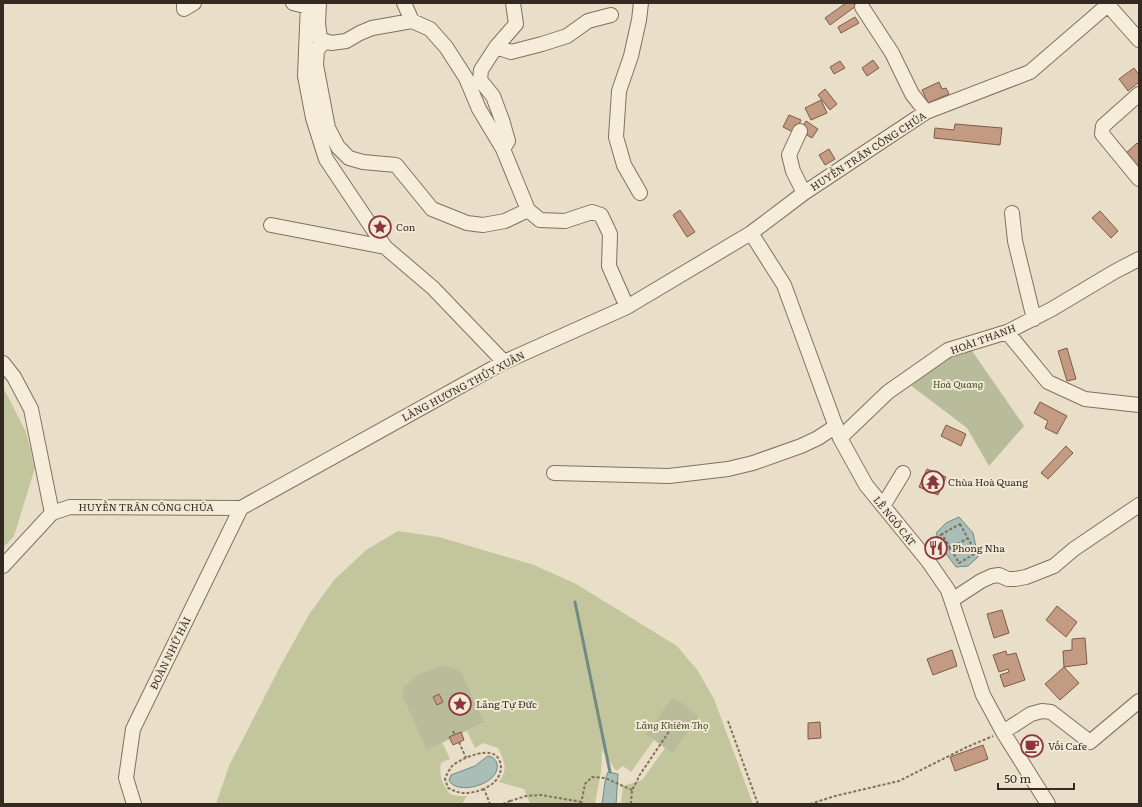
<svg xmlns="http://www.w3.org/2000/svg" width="1142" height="807" font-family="Literata,serif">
	<rect width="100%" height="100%" fill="#e9dec7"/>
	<path fill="#c3c69c" d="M3 390 5 391 26 432 35 468 14 536 3 548Z
		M398 531 439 537 534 565 576 584 677 646 698 671 714 699 753 804H621L623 786 642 780 665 748 672 753 646 734 654 740 631 772 623 766 616 771 602 750 601 771 595 804H530L524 789 499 782C508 769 505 762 498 748L483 743 475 748 467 731 485 722 462 673 427 750 442 742 450 759 441 763C439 776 442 784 450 794L459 796H467L462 804H216L229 766 282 663 310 613 334 580 366 550Z"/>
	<path fill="#b9bc9a" d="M970 348 1024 426 989 466 967 428 909 384 943 357Z
		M440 666C448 667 456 668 462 673L485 722 427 750 403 697V689C412 676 425 671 440 666Z
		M673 697 699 716 672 753 646 734Z"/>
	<path fill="#a8beb6" stroke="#708b83" d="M959 517 973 533 978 557 968 566 956 567 944 551 936 533 946 523Z
		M488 756C493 757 496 759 497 764 501 785 455 796 449 780L451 775 475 766Z
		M608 772 618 774 616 804H602C604 793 604 781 608 772Z"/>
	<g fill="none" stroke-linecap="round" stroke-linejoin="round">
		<path stroke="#708b83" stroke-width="3" d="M575 602 610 772"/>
	</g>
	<path fill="#c39a82" stroke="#7f5b47" d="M846 3H854L856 6 830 25 825 18Z
		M855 17 859 23 841 33 838 27Z
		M873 60 879 68 867 76 862 68Z
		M840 61 845 68 834 74 830 67Z
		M1134 68 1139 75V82L1128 91 1119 79Z
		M939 82 942 89 946 88 949 94 928 103 922 90Z
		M825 89 837 104 830 110 818 95Z
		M821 100 827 113 811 120 805 108Z
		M789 115 801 120 795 133 783 127Z
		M806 121 818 129 812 138 800 131Z
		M955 124 1002 128 1000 145 934 138 935 128 954 130Z
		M1137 143 1139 145V172L1124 155Z
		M829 149 835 159 825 165 819 155Z
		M680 210 695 232 687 237 673 215Z
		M1100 211 1118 231 1111 238 1092 218Z
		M1067 348 1076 379 1067 381 1058 351Z
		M1040 402 1067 416 1057 434 1045 428 1048 421 1034 413Z
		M946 425 966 434 961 446 941 436Z
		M1066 446 1073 453 1048 479 1041 473Z
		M927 469 946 477 938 495 919 487Z
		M1057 606 1077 622 1066 637 1046 620Z
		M1002 610 1009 633 994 638 987 614Z
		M1085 638 1087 664 1064 667 1063 651 1072 650V639Z
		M952 650 957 666 933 675 927 659Z
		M1006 651 1007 655 1016 653 1025 680 1004 687 1000 675 1009 672 1008 669 999 672 993 655Z
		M1064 667 1079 683 1060 700 1045 684Z
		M439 694 443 702 437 705 433 697Z
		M820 722 821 738 808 739V723Z
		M461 732 464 740 453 745 449 737Z
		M983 745 988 759 955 771 950 757Z"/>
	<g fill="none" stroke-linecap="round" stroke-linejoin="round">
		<g stroke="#83705f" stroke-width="16">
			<path id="minor" d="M184 3V9L194 3
				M293 3 308 7
				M308 3 305 76 313 118 326 159 385 247 433 288 504 362
				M319 3 318 23 320 39 331 43 346 41 360 33 372 28 412 21 430 29 446 47 466 78 479 109 503 149 528 210 540 220 565 221 592 212 601 215 610 234 609 266 627 307
				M404 3 412 21
				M1108 5 1139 40
				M862 7 892 53 912 94 926 112
				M325 41 317 50 316 65 328 128 338 147 349 158 363 162 396 165 432 209 467 223 483 225 505 221 528 210
				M496 47 511 52 542 44 567 36 588 21 611 15
				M1139 94 1103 126 1102 134 1139 179
				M800 131 789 155 793 171 804 193
				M503 149 508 141 502 120 493 96 480 80 481 70 496 47 516 24 513 3
				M640 193 624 165 616 137 619 91 631 56 639 20 641 3
				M1012 213 1015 241 1034 319
				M271 225 385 247
				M751 233 784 285 840 438 866 485 928 561 948 590 983 695 1003 732 1048 804
				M1007 332 1048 382 1085 399 1139 405
				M3 363 14 377 31 409 52 513
				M840 438 888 392 948 350 1007 332 1052 309 1114 272 1139 259
				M554 473 669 476 728 469 753 463 801 446 818 438 836 426
				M883 506 903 473
				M3 566 52 513 70 507 241 508 504 362 627 307 751 233 804 193 926 112 1030 72 1110 3
				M952 600 981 581 992 576 999 575 1008 579H1015L1026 577 1054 566 1074 549 1139 505
				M1003 732 1031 714 1042 711 1051 712 1090 742 1139 701
				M134 804 126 778 133 729 241 508"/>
		</g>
		<path stroke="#83705f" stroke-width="2" stroke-dasharray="3 2" stroke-linecap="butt" d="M960 524 976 553 959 563 942 534Z
			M941 550 934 539 942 534
			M937 554 941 551 942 553 968 538
			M728 721 758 804
			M453 731 455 735
			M459 742 466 758
			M484 789C469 794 462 795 448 788L445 779C447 774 449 770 452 766 460 759 485 748 495 755 504 761 502 776 494 782 492 785 487 787 484 789L490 804
			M510 801 526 796 541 795 582 802
			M503 804 510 801 511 804
			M581 804 585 784 592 777 605 778 632 790
			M631 804 632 790 637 781 639 776 672 727
			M810 804 835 796 899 781 967 747 993 736"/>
		<use href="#minor" stroke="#f5ecda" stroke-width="14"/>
	</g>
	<defs>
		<g id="sight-ring" transform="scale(1.15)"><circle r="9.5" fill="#f1e8d6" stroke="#8b363a" stroke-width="1.5"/><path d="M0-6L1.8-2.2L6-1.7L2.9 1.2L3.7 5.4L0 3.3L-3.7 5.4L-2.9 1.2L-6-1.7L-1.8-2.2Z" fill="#8b363a"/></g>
		<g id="temple-ring" transform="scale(1.15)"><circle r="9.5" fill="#f1e8d6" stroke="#8b363a" stroke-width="1.5"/><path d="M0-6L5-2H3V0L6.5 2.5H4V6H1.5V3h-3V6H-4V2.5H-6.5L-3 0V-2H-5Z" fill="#8b363a"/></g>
		<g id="restaurant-ring" transform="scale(1.15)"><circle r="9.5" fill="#f1e8d6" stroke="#8b363a" stroke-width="1.5"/><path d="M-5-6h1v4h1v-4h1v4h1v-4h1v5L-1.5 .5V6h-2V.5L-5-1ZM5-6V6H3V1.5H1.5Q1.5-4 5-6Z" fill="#8b363a"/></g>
		<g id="cafe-ring" transform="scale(1.15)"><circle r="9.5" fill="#f1e8d6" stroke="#8b363a" stroke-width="1.5"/><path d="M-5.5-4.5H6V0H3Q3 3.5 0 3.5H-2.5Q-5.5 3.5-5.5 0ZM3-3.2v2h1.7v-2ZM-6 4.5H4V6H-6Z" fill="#8b363a"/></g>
	</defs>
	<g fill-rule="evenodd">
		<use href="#sight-ring" x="380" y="227"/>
		<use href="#temple-ring" x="933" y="482"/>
		<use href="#restaurant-ring" x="936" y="548"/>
		<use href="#sight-ring" x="460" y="704"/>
		<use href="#cafe-ring" x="1032" y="746"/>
	</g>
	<g text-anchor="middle" stroke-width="4" stroke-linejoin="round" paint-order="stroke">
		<g font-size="10" fill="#352a21" stroke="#f1e8d6">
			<text transform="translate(868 151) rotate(-33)" y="4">HUYỀN TRÂN CÔNG CHÚA</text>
			<text transform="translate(983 339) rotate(-20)" y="4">HOÀI THANH</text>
			<text transform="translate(463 386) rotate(-28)" y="4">LÀNG HƯƠNG THỦY XUÂN</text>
			<text x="146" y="511">HUYỀN TRÂN CÔNG CHÚA</text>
			<text transform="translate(895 521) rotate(51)" y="4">LÊ NGÔ CÁT</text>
			<text transform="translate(170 653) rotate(-64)" y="4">ĐOÀN NHỮ HÀI</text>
		</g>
		<g font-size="10" fill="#352a21" stroke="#f1e8d6" text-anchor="start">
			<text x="396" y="231">Con</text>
			<text x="948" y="486">Chùa Hoà Quang</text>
			<text x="952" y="552">Phong Nha</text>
			<text x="476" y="708">Lăng Tự Đức</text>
			<text x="1048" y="750">Vối Cafe</text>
		</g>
		<g font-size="10" font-style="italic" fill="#474f2a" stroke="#f1e8d6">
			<text x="958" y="388">Hoà Quang</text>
			<text x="672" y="729">Lăng Khiêm Thọ</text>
		</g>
	</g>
	<rect width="1142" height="807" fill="none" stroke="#352a21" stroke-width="8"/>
	<path d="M998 783v6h76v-6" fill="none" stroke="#352a21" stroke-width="2"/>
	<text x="1004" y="783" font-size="12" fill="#352a21" stroke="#f1e8d6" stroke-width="3" paint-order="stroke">50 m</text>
</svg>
